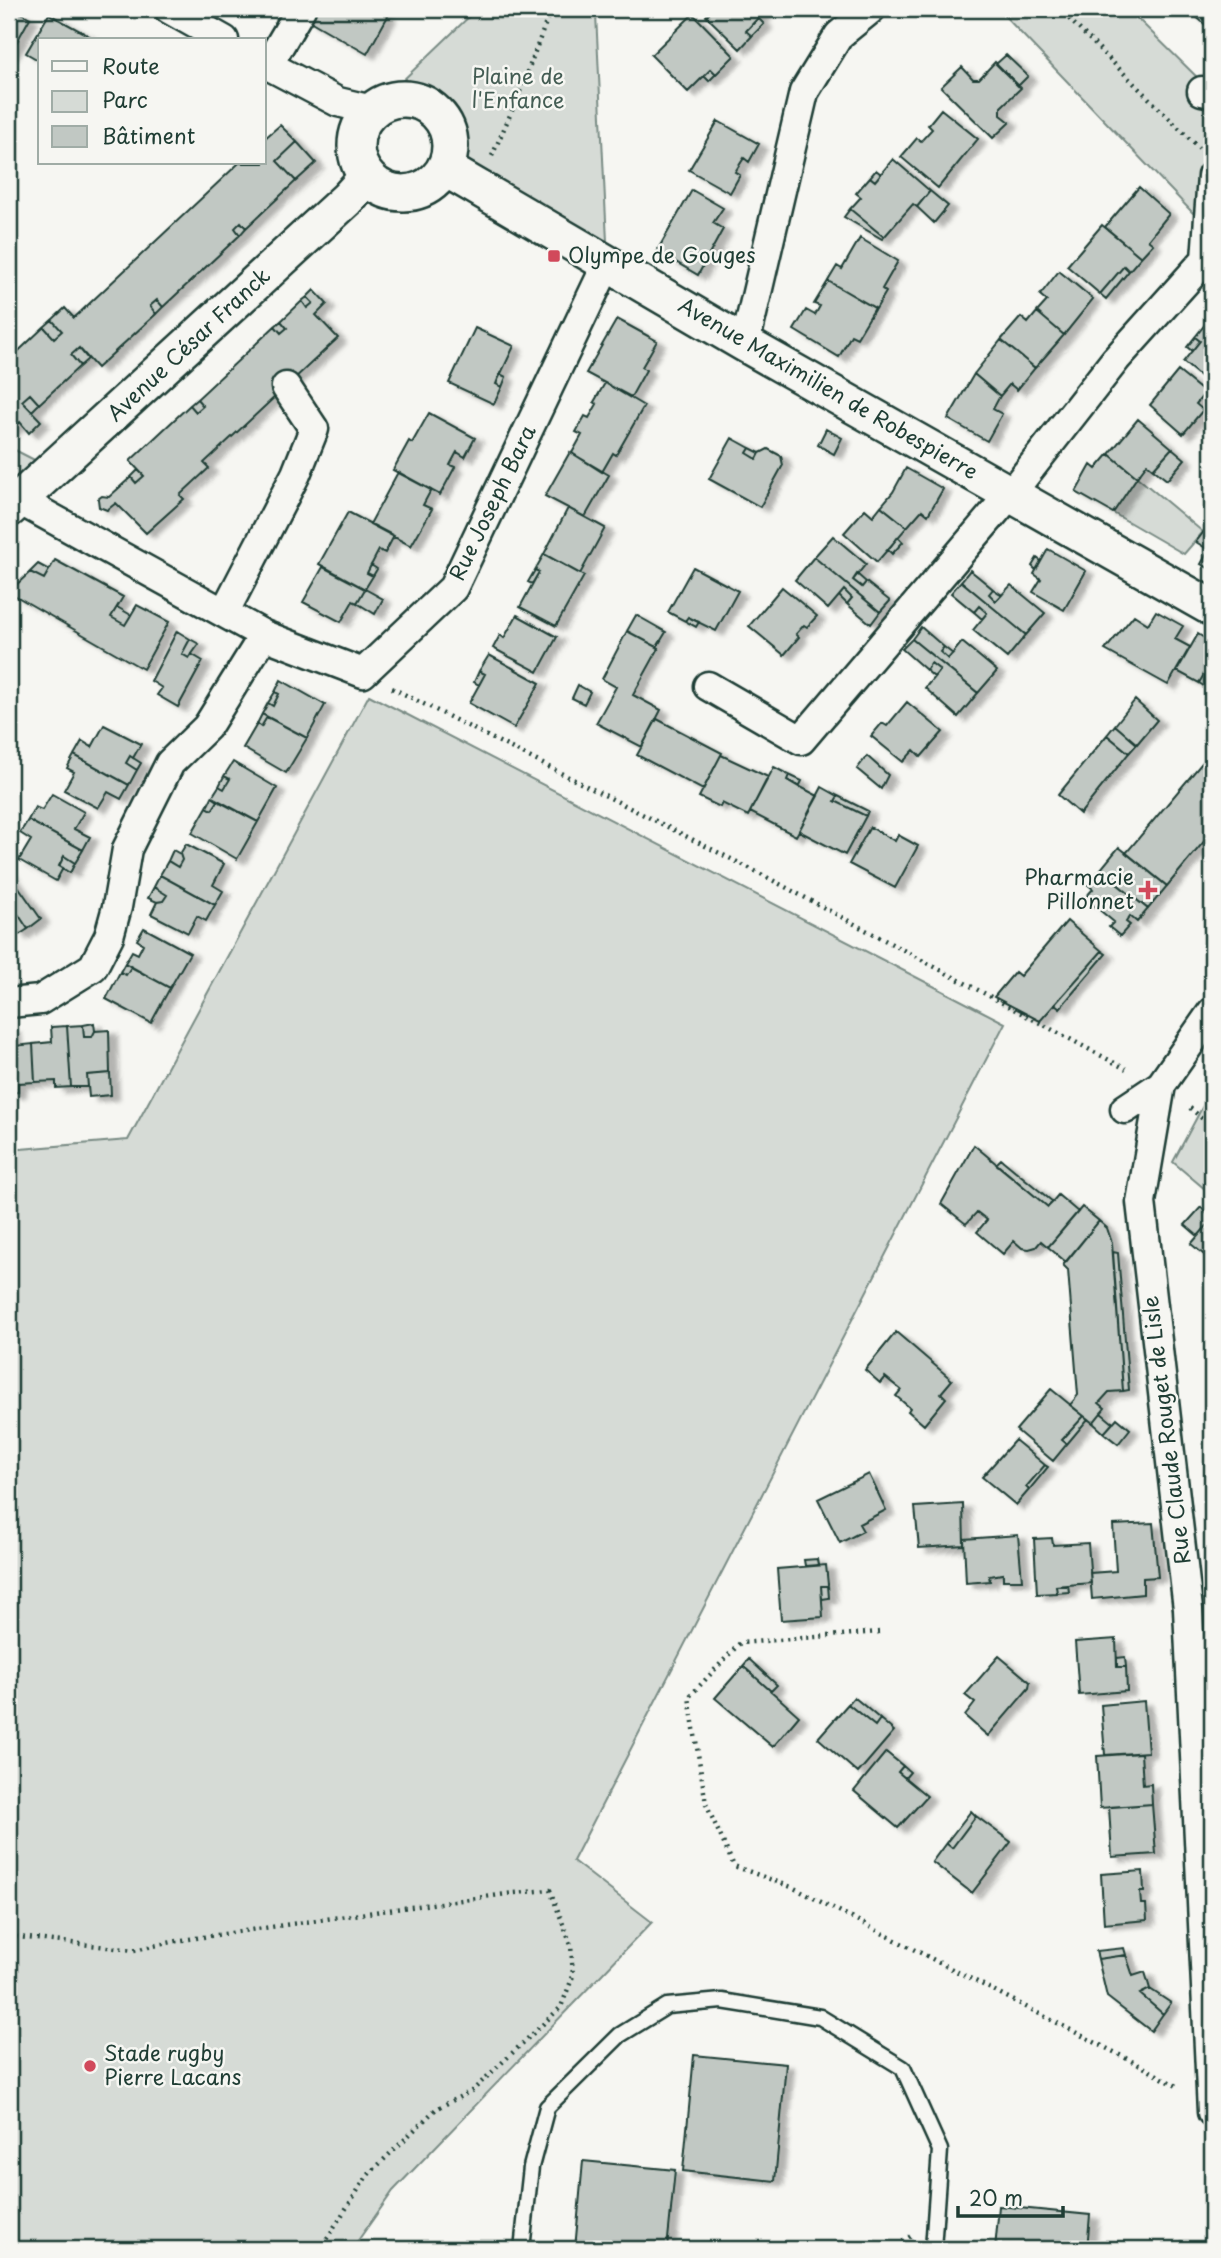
<svg xmlns="http://www.w3.org/2000/svg" width="1221" height="2258" font-family="'Playpen Sans',sans-serif">
	<defs>
		<filter id="shadow"><feDropShadow dx="8" dy="4.5" stdDeviation="2" flood-color="#0004"/></filter>
	</defs>
	<rect width="100%" height="100%" fill="#f6f6f2"/>
	<filter id="ink" filterUnits="userSpaceOnUse"><feTurbulence type="fractalNoise" baseFrequency=".0143" numOctaves="2"/><feDisplacementMap in="SourceGraphic" scale="14" xChannelSelector="R" yChannelSelector="G"/><feConvolveMatrix kernelMatrix="1 2 1 2 8 2 1 2 1" color-interpolation-filters="sRGB"/></filter>
	<g filter="url(#ink)">
		<path fill="#d6dbd6" stroke="#7a8c85" stroke-width="2" d="M477 9H603L596 14 608 262 450 156C453 109 412 82 372 110Z
			M998 9H1128L1212 92V233Z
			M9 447 54 470 9 503Z
			M1137 477 1203 532 1184 554 1113 513Z
			M369 695 1005 1023 573 1861 652 1922 393 2191 352 2249H9V1150L128 1140Z
			M1212 1089V1195L1173 1162Z"/>
		<path fill="#c1c8c3" stroke="#1f3d34" stroke-width="2" filter="url(#shadow)" d="M9 9H14L30 18 9 56Z
			M315 9H375L388 16 367 54 308 20Z
			M713 9H768L746 31 752 36 740 49 706 16Z
			M1187 9H1212V20L1207 26Z
			M49 14 95 39 40 40V61L26 53Z
			M693 14 734 56 716 74 711 69 688 92 651 55Z
			M758 18 764 24 752 36 746 31Z
			M1006 55 1028 76 1018 86 996 64Z
			M995 62 1021 88 1001 107V115L1010 122 993 138 941 87 962 67 973 79H979Z
			M711 69 716 74 709 81 704 76Z
			M941 109 978 139 938 188 901 157 917 138 921 141 932 129 928 125Z
			M718 121 759 144 749 162 744 158 735 172 740 175 730 193 689 170Z
			M280 125 297 142 277 161 296 181 246 228 241 222 235 228 240 235 163 307 157 300 150 306 156 314 97 368 79 348 71 355 80 366 39 404 30 394 22 401 41 421 29 433 20 422 9 432V360L44 327 54 338 62 331 52 320 65 308 74 318 239 163H264V139Z
			M297 142 316 163 296 181 277 161Z
			M893 159 930 191 917 207 913 204 884 237 850 209 861 197 856 193 870 177 875 181Z
			M876 170 881 174 875 181 870 177Z
			M1139 187 1169 214 1148 240 1153 244 1141 257 1105 227Z
			M692 190 723 208 713 223 723 229 698 275 657 251Z
			M930 191 948 206 934 223 917 207Z
			M850 209 884 237 882 239 844 217Z
			M241 222 246 228 240 235 235 228Z
			M1102 225 1141 257 1129 271 1124 266 1100 294 1067 266Z
			M860 238 898 261 882 289 886 292 876 309 828 281 837 266 842 269Z
			M1124 266 1129 271 1106 299 1100 294Z
			M1059 271 1093 299 1064 335 1037 312 1047 301 1040 295Z
			M828 281 875 308 857 338 851 335 839 357 794 330 806 310 815 315 820 306 814 304Z
			M314 290 327 304 316 315 338 338 204 463 209 468 180 495 184 499 146 533 116 503 107 510 99 507 98 499 102 496 109 497 131 477 136 483 144 476 130 461 190 405 196 412 203 406 197 399 275 326 281 333 287 328 281 321 302 301 307 308 313 303 307 297Z
			M307 297 313 303 307 308 302 301Z
			M157 300 163 307 156 314 150 306Z
			M1037 312 1064 335 1035 368 1001 340 1021 317 1028 323Z
			M617 319 657 341 642 367 646 370 631 397 586 373Z
			M52 320 62 331 54 338 44 327Z
			M281 321 287 328 281 333 275 326Z
			M1207 322 1212 326V386L1183 362 1200 341 1195 337Z
			M475 328 514 346 496 384 502 387 494 404 449 383Z
			M1195 337 1200 341 1192 351 1187 347Z
			M1001 340 1035 368 1017 390 1010 384 1000 396 974 374Z
			M79 348 88 359 80 366 71 355Z
			M1178 371 1205 393 1196 404 1203 410 1183 434 1150 405Z
			M500 374 506 377 502 387 496 384Z
			M974 374 1000 396 993 409 1002 414 987 441 948 419Z
			M605 383 644 406 616 455 613 453 602 472 572 453 582 435 576 432 585 416 589 418 597 404 594 402Z
			M30 394 39 404 32 411 22 401Z
			M197 399 203 406 196 412 190 405Z
			M429 413 475 438 465 457 457 452 450 465 455 467 440 495 393 470 409 441 412 443Z
			M1138 419 1172 448 1153 469 1147 464 1137 477 1109 454Z
			M826 429 842 438 834 454 818 445Z
			M732 438 750 448 747 453 757 459 760 453 768 449 781 456 783 465 760 507 709 479Z
			M750 448 760 453 757 459 747 453Z
			M1172 448 1185 459 1167 480 1153 469Z
			M570 452 609 475 585 517 545 496Z
			M1109 454 1137 477 1113 513 1076 492 1091 465 1096 469Z
			M906 468 943 489 928 515 922 510 907 527 881 506 893 492Z
			M138 470 144 476 136 483 131 477Z
			M398 472 431 490 423 505 432 509 411 546 370 524Z
			M881 506 907 527 877 562 844 533 865 509 873 516Z
			M568 508 605 528 580 574 544 554Z
			M348 512 394 536 385 553 379 550 367 573 373 576 365 589 319 564Z
			M1212 521V570L1201 564 1209 550 1196 542Z
			M833 536 866 564 853 580 862 587 866 582 890 601 880 612 814 557Z
			M898 537 903 542 892 554 888 550Z
			M1048 549 1086 571 1064 610 1033 592 1041 579 1034 574Z
			M544 554 584 576 556 626 520 607 539 572 535 570Z
			M814 557 880 612 871 624 847 604 852 598 844 590 828 609 795 580Z
			M1037 558 1041 561 1036 570 1032 566Z
			M55 560 123 597 111 617 125 625 137 605 169 622 143 669 14 595V587L30 572 44 579Z
			M38 564 49 570 44 579 30 572Z
			M371 565 377 569 373 576 367 573Z
			M323 567 365 589 357 603 353 601 341 622 303 602Z
			M693 567 738 591 716 631 688 617 685 621 668 612Z
			M535 570 539 572 532 584 528 582Z
			M970 570 993 589 989 594 996 601 1011 585 1045 613 1026 635 961 581Z
			M857 574 866 582 862 587 853 580Z
			M961 581 1026 635 1007 658 973 630 987 613 979 606 974 612 951 593Z
			M782 587 817 616 807 627 804 625 796 634 799 637 784 655 749 626Z
			M365 589 383 599 375 614 357 603Z
			M993 589 1002 595 996 601 989 594Z
			M844 590 852 598 847 604 839 596Z
			M979 606 987 613 982 619 974 612Z
			M117 607 131 615 125 625 111 617Z
			M1156 611 1183 626 1175 639 1190 647 1168 685 1105 650 1134 615 1148 624Z
			M517 615 557 637 538 672 493 648 500 635 504 638Z
			M636 615 666 632 657 647 627 631Z
			M688 617 699 622 696 627 685 621Z
			M921 627 944 647 940 652 948 659 962 642 997 671 978 693 912 639Z
			M177 631 190 639 182 654 189 658 191 654 203 661 178 707 157 695 162 688 151 681Z
			M627 631 659 648 633 695 661 710 642 747 596 723 616 687 602 679Z
			M1198 634 1212 643V661L1199 683 1177 671Z
			M190 639 199 644 189 658 182 654Z
			M912 639 978 693 958 717 925 688 940 670 931 663 926 670 902 649Z
			M944 647 953 654 948 659 940 652Z
			M489 655 540 683 514 728 469 703 485 674 479 671Z
			M1212 661V691L1199 683Z
			M931 663 940 670 934 677 926 670Z
			M479 671 485 674 479 685 474 682Z
			M281 680 325 705 307 738 262 714 268 703 273 706 279 694 275 692Z
			M578 685 590 692 584 704 572 698Z
			M275 692 279 694 273 706 268 703Z
			M1135 700 1157 720 1137 744 1115 725Z
			M907 702 943 732 921 757 914 750 903 762 871 736 882 723 887 726Z
			M262 714 267 717 261 727 257 724Z
			M267 717 307 738 286 773 243 748 257 724 261 727Z
			M657 719 722 753 703 790 637 755Z
			M104 725 141 744 133 758 130 756 126 763 137 770 129 785 74 755 82 741 92 747Z
			M1115 725 1137 744 1129 753 1107 735Z
			M1107 735 1129 753 1080 814 1058 795Z
			M1212 751V832L1167 886 1126 853Z
			M74 755 129 785 121 799 108 792 98 808 64 790 74 772 67 768Z
			M721 755 768 777 748 816 722 803 720 807 699 797Z
			M130 756 141 763 137 770 126 763Z
			M867 756 888 775 881 789 857 769Z
			M233 762 277 788 258 822 212 797 219 786 224 789 230 779 224 776Z
			M774 767 789 775 787 780 818 796 796 836 750 812Z
			M789 775 802 781 799 787 787 780Z
			M224 776 230 779 224 789 219 786Z
			M822 787 838 796 835 801 866 816 845 855 799 831Z
			M52 794 84 812 74 829 90 837 83 850 28 820 35 807 42 810Z
			M838 796 868 811 866 816 835 801Z
			M212 797 218 801 212 810 207 807Z
			M218 801 258 822 237 859 192 833 207 807 212 810Z
			M28 820 83 850 75 863 64 856 59 866 63 868 56 881 19 860 31 840 20 833Z
			M870 827 895 841 898 835 918 846 895 888 849 864Z
			M186 844 224 864 213 885 223 891 215 905 160 875 168 861 178 867 182 860 180 854Z
			M1119 847 1167 886 1148 909 1100 870Z
			M173 850 180 854 182 860 178 867 168 861Z
			M64 856 75 863 70 873 59 866Z
			M1100 870 1148 909 1137 922 1130 916 1126 922 1130 925 1120 936 1109 927 1114 922 1085 898 1093 889 1087 884Z
			M9 873 41 919 28 929 18 914 9 921 12 924 9 926Z
			M160 875 215 905 206 921 197 916 188 933 151 914 157 902 163 901 167 895 154 887Z
			M154 887 167 895 163 901 157 902 148 898Z
			M18 914 28 929 19 935 9 921Z
			M1067 921 1102 951 1040 1021 994 997 1015 972 1020 976Z
			M144 928 190 953 170 988 125 963 132 951 138 954 143 944 137 940Z
			M1102 951 1106 954 1060 1008 1055 1004Z
			M125 963 131 967 126 975 120 972Z
			M131 967 170 988 151 1023 106 999 120 972 126 975Z
			M94 1023 95 1031 92 1037H84L83 1025Z
			M83 1025 84 1037H92L95 1031 109 1030 110 1073 87 1075 88 1087H71L67 1026Z
			M67 1026 71 1087 56 1088V1081L35 1082 33 1044 52 1042 51 1027Z
			M9 1030H13L14 1046 33 1044 35 1082 18 1083V1092L9 1093Z
			M110 1073 111 1095 89 1097 87 1075Z
			M974 1145 1048 1207 1058 1195 1078 1212 1048 1247 1041 1241 1036 1247 1029 1249 1022 1248 1014 1241 1003 1254 977 1232 987 1220 977 1212 966 1224 941 1204Z
			M1001 1159 1053 1202 1048 1207 996 1164Z
			M1082 1207 1099 1221 1066 1262 1048 1247Z
			M1201 1207 1212 1220 1198 1236 1185 1225Z
			M1212 1220V1253L1208 1258 1191 1244Z
			M1099 1221 1107 1228 1112 1243 1123 1391 1109 1392 1099 1403 1105 1408 1093 1423 1070 1405 1078 1395 1068 1270 1063 1265Z
			M1113 1252 1118 1253 1129 1390 1123 1391Z
			M896 1332 952 1380 941 1393 946 1398 924 1425 908 1411 910 1408 896 1396 901 1390 885 1377 880 1383 865 1370Z
			M1212 1342V1397L1207 1343Z
			M1051 1389 1084 1416 1062 1440 1067 1444 1053 1461 1016 1430Z
			M1101 1413 1113 1423 1104 1433 1093 1423Z
			M1084 1416 1088 1419 1067 1444 1062 1440Z
			M1117 1418 1130 1429 1118 1444 1104 1433Z
			M1015 1440 1045 1465 1026 1487 1029 1490 1016 1505 982 1477Z
			M1045 1465 1048 1467 1029 1490 1026 1487Z
			M869 1474 886 1510 859 1524 863 1531 840 1543 818 1499Z
			M963 1504 964 1545 919 1548 915 1507Z
			M1153 1523 1158 1577 1143 1578V1594L1092 1599 1090 1573 1116 1571 1113 1525Z
			M1018 1535 1022 1580H1003V1574L989 1576 990 1581 966 1583 964 1539Z
			M1052 1538 1053 1545 1088 1543 1091 1583 1056 1586 1057 1593 1037 1594 1034 1539Z
			M817 1559 818 1565 805 1566 804 1560Z
			M826 1565 828 1585 821 1586 823 1617 781 1620 777 1569Z
			M828 1585 829 1598 822 1599 821 1586Z
			M1068 1585 1069 1592 1057 1593 1056 1586Z
			M1116 1639 1117 1667H1126L1127 1691 1079 1695 1075 1642Z
			M999 1656 1030 1682 1029 1688 988 1736 965 1716 975 1703 965 1695Z
			M1125 1657 1126 1667H1117V1658Z
			M749 1659 777 1685 771 1691 743 1666Z
			M743 1666 799 1716 773 1747 715 1698Z
			M854 1697 880 1719 875 1726 848 1704Z
			M1144 1701 1148 1752 1105 1755 1101 1705Z
			M848 1704 875 1726 880 1719 894 1731 858 1773 818 1738Z
			M886 1752 903 1766 898 1772 927 1796 898 1828 854 1791Z
			M1141 1753 1143 1785 1151 1784 1152 1804 1100 1808 1097 1756Z
			M903 1766 910 1772 905 1778 898 1772Z
			M1152 1804 1156 1854 1112 1857 1109 1807Z
			M971 1811 976 1816 952 1848 946 1843Z
			M976 1816 1011 1842 972 1893 932 1862 946 1843 952 1848Z
			M1143 1871 1144 1892H1140L1141 1904H1146L1147 1920 1104 1924 1101 1874Z
			M1124 1948 1126 1955 1098 1959 1096 1951Z
			M1126 1955 1133 1976 1145 1972 1150 1989 1140 1994 1163 2014 1151 2031 1107 1997 1098 1959Z
			M1150 1989 1171 2003 1163 2014 1140 1994Z
			M694 2055 786 2064 775 2181 683 2171Z
			M583 2161 675 2170 667 2249H575Z
			M999 2206 1090 2215 1087 2249H995Z"/>
		<g fill="none" stroke-linecap="round" stroke-linejoin="round">
			<g stroke="#1f3d34" stroke-width="19">
				<path id="service" d="M522 2249 531 2167 547 2107 620 2035 667 2006 722 2001 820 2017 903 2068 940 2150 933 2249"/>
			</g>
			<g stroke="#1f3d34" stroke-width="33">
				<path id="minor" d="M169 9 224 40
					M264 63 338 102 372 110
					M268 65 301 9
					M1202 91 1212 93
					M745 344 804 92 839 35 871 9
					M19 500 264 635 363 673 453 588 608 262
					M224 613 296 474 314 429 286 387
					M708 686 801 740 1011 493 1116 359 1206 259 1212 176
					M9 1003 40 1000 93 967 109 936 117 907 127 849 170 763 207 727 264 635
					M1161 1085 1141 1202 1188 1609 1212 2112
					M1125 1109 1161 1085 1212 1012"/>
			</g>
			<g stroke="#1f3d34" stroke-width="40">
				<path id="tertiary" d="M356 146a47 47 0 1 1 94 0a47 47 0 1 1-94 0Z
					M446 169 745 344 1212 608
					M9 509 347 199 367 177"/>
			</g>
			<path stroke="#1f3d34" stroke-width="4.5" stroke-dasharray="2 5" stroke-linecap="butt" d="M1059 9 1199 148
				M492 156 518 97 551 9
				M392 688 759 873 1126 1069
				M1190 1108 1212 1127
				M879 1632 740 1643 689 1697 706 1804 734 1866 794 1888 1145 2068 1180 2088
				M9 1936 134 1950 182 1940 388 1910 514 1893 550 1890 571 1945 573 1976 561 2007 473 2090 436 2109 367 2176 320 2249
				M1180 2242 1190 2249
				M891 2249 911 2236"/>
			<use href="#service" stroke="#f6f6f2" stroke-width="14"/>
			<use href="#minor" stroke="#f6f6f2" stroke-width="28"/>
			<use href="#tertiary" stroke="#f6f6f2" stroke-width="35"/>
		</g>
	</g>
	<g fill="#d1495b" stroke="#f6f6f2" stroke-width="2.5">
		<rect x="547" y="249" width="14" height="14" rx="3.5"/>
		<path d="M1144.5 879.5h7v7h7v7h-7v7h-7v-7h-7v-7h7z"/>
		<circle cx="90" cy="2066" r="7"/>
	</g>
	<g text-anchor="middle" stroke-width="5" stroke-linejoin="round" paint-order="stroke">
		<g font-size="21" fill="#445d54" stroke="#f6f6f2">
			<text x="518" y="84">Plaine de<tspan x="518" dy="24">l'Enfance</tspan></text>
		</g>
		<g font-size="21" fill="#1f3d34" stroke="#f6f6f2" text-anchor="start">
			<text x="568" y="263">Olympe de Gouges</text>
			<text x="1134" y="885" text-anchor="end">Pharmacie<tspan x="1134" dy="24">Pillonnet</tspan></text>
			<text x="104" y="2061">Stade rugby<tspan x="104" dy="24">Pierre Lacans</tspan></text>
		</g>
		<g font-size="21" fill="#1f3d34" stroke="#f6f6f2">
			<text transform="translate(189 345) rotate(-43)" y="7">Avenue César Franck</text>
			<text transform="translate(828 389) rotate(30)" y="7">Avenue Maximilien de Robespierre</text>
			<text transform="translate(493 503) rotate(-64)" y="7">Rue Joseph Bara</text>
			<text transform="translate(1167 1430) rotate(-97)" y="7">Rue Claude Rouget de Lisle</text>
		</g>
	</g>
	<rect width="1221" height="2258" fill="none" stroke="#f6f6f2" stroke-width="35"/>
	<rect x="18" y="18" width="1186" height="2223" fill="none" stroke="#1f3d34" stroke-width="2.5" filter="url(#ink)"/>
	<rect x="38" y="38" width="228" height="126" fill="#f6f6f2" stroke="#a0aca6" stroke-width="2"/>
	<rect x="52" y="61" width="35" height="10" fill="#f6f6f2" stroke="#a0aca6" stroke-width="2"/>
	<text x="102" y="74" font-size="21" fill="#1f3d34">Route</text>
	<rect x="52" y="91" width="35" height="21" fill="#d6dbd6" stroke="#a0aca6" stroke-width="2"/>
	<text x="102" y="108" font-size="21" fill="#1f3d34">Parc</text>
	<rect x="52" y="126" width="35" height="21" fill="#c1c8c3" stroke="#a0aca6" stroke-width="2"/>
	<text x="102" y="144" font-size="21" fill="#1f3d34">Bâtiment</text>
	<path d="M958 2206v10h105v-10" fill="none" stroke="#1f3d34" stroke-width="3.5"/>
	<text x="969" y="2206" font-size="21" fill="#1f3d34" stroke="#f6f6f2" stroke-width="5" paint-order="stroke">20 m</text>
</svg>
